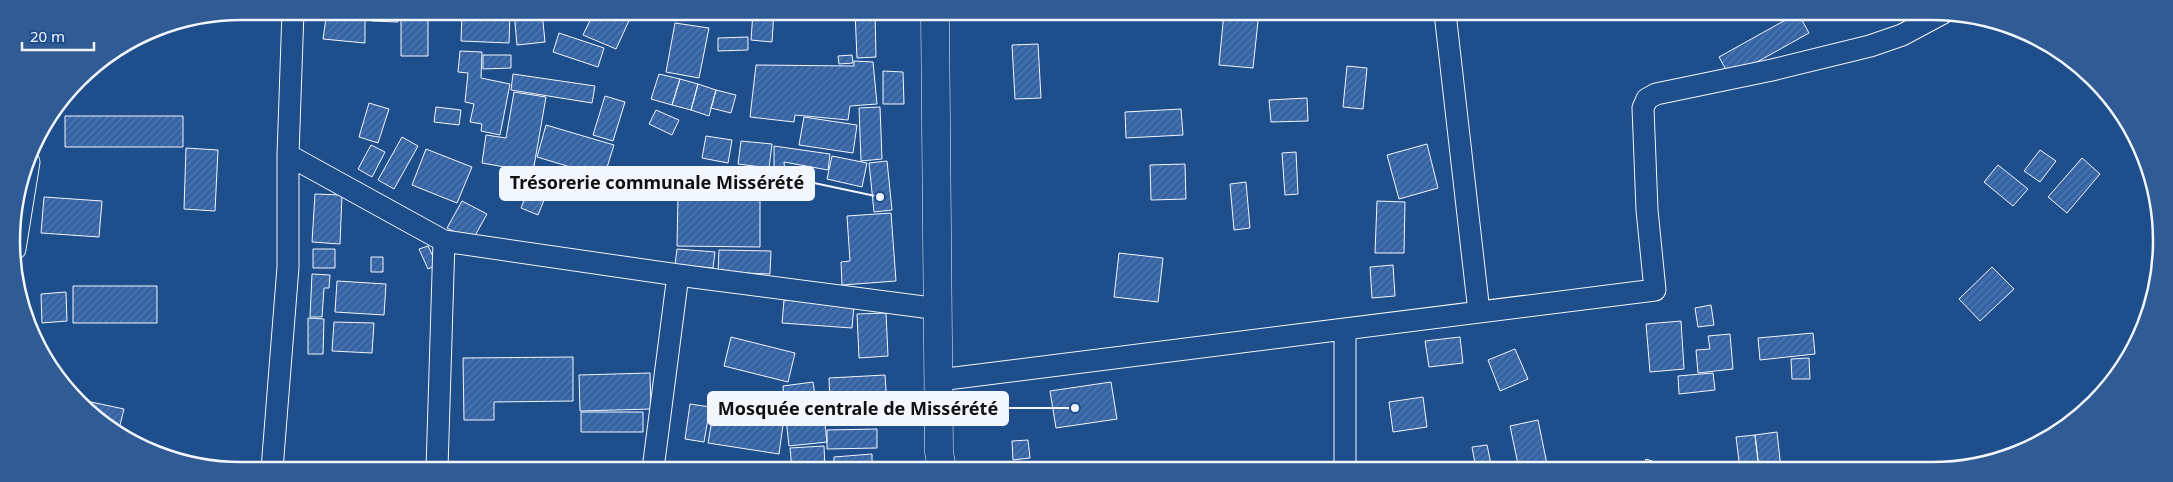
<svg xmlns="http://www.w3.org/2000/svg" width="2173" height="482" font-family="'Noto Sans',sans-serif">
	<defs>
		<pattern id="building-hatch" width="6" height="6" patternUnits="userSpaceOnUse" patternTransform="scale(1.25)"><rect width="6" height="6" fill="#3563a3"/><path d="M-1 1l2-2M0 6l6-6M5 7l2-2" fill="none" stroke="#537ab1"/></pattern>
	</defs>
	<rect width="100%" height="100%" fill="#1f4e8c"/>
	<path fill="url(#building-hatch)" stroke="#f2f6ff" d="M327 11H365V43L323 39Z
		M372 11H398V22L372 21Z
		M407 11H443L442 15 407 14Z
		M462 12 510 13 509 43 461 41Z
		M514 12H542L545 42 517 45Z
		M594 12H633L616 49 583 35Z
		M643 12H676V16Z
		M753 12H774L772 42 751 40Z
		M855 12H875L876 57 857 58Z
		M1224 12H1259L1253 68 1219 65Z
		M1798 13 1809 33 1730 77 1719 57Z
		M401 16H428V56H401Z
		M675 23 709 28 699 78 666 72Z
		M559 33 604 48 598 67 553 52Z
		M748 37V50L718 51V38Z
		M1038 44 1041 98 1015 99 1012 45Z
		M460 51 482 52 481 78 510 84 500 135 481 131 482 124 470 122 474 104 465 102 468 73 458 72Z
		M483 55H511V68L483 69Z
		M852 55 853 63 839 64 838 56Z
		M854 61 873 62 877 104 850 106 848 120 795 115 794 122 750 117 756 65 854 66Z
		M1347 66 1367 68 1363 109 1343 107Z
		M883 71 903 72 904 104H883Z
		M513 74 595 86 592 103 511 90Z
		M659 74 680 79 672 105 651 99Z
		M680 79 698 84 691 110 672 105Z
		M698 84 716 90 709 116 691 110Z
		M716 90 736 95 731 113 711 108Z
		M514 92 546 97 533 172 482 163 486 135 506 138Z
		M605 96 625 102 613 141 593 135Z
		M1307 98 1308 121 1271 122 1269 100Z
		M369 103 389 109 378 143 359 137Z
		M436 107 461 110 459 125 434 122Z
		M880 107 882 159 861 161 859 108Z
		M1181 109 1183 135 1126 138 1125 112Z
		M656 110 679 120 672 135 649 124Z
		M65 116H183V147H65Z
		M804 117 857 125 853 153 799 145Z
		M546 125 614 145 604 177 537 157Z
		M706 136 732 140 728 163 702 158Z
		M402 137 418 146 394 189 378 180Z
		M741 141 772 144 769 168 738 164Z
		M1427 144 1438 188 1399 199 1387 155Z
		M371 145 385 152 372 177 358 169Z
		M774 146 830 154 828 170 784 162 785 173 774 174Z
		M186 148 218 150 215 211 184 209Z
		M426 149 472 167 457 203 412 185Z
		M2040 150 2056 161 2040 182 2024 171Z
		M1296 152 1298 194 1285 195 1282 153Z
		M832 156 867 163 862 187 827 179Z
		M2082 158 2100 174 2067 213 2048 197Z
		M887 161 892 210 874 212 869 163Z
		M1185 164 1186 199 1151 200 1150 165Z
		M1998 165 2028 189 2013 206 1984 182Z
		M537 168 554 175 538 215 521 208Z
		M1246 182 1250 228 1234 230 1230 184Z
		M315 194 342 195 340 244 312 242Z
		M678 196 760 197V247L677 246Z
		M44 197 102 201 99 237 41 233Z
		M462 201 487 214 472 241 447 228Z
		M1377 201 1405 202 1404 253H1375Z
		M891 213 896 281 842 285 841 262 850 261 847 216Z
		M428 246 437 265 428 269 419 249Z
		M313 249H335V268H313Z
		M677 249 715 252 713 268 675 265Z
		M719 250 771 251 770 274 718 272Z
		M1119 253 1163 258 1158 302 1114 297Z
		M371 257H383V272H371Z
		M1393 265 1395 296 1372 298 1370 267Z
		M1992 267 2014 289 1980 321 1959 299Z
		M312 274 330 275 329 288H324L322 317H310Z
		M337 281 386 284 384 315 335 312Z
		M73 286H157V323H73Z
		M66 292 67 321 42 323 41 294Z
		M784 300 854 305 852 328 782 323Z
		M1711 305 1714 325 1698 327 1695 308Z
		M886 313 888 356 859 358 857 314Z
		M308 318 324 319 323 354H308Z
		M1681 321 1684 369 1650 372 1646 324Z
		M334 322 374 323 372 353 332 351Z
		M1813 333 1815 354 1760 360 1758 338Z
		M1730 334 1733 369 1698 373 1696 350 1710 349 1708 336Z
		M731 337 795 353 788 382 724 366Z
		M1460 337 1463 363 1429 367 1425 341Z
		M1515 349 1528 379 1500 391 1488 360Z
		M573 357V401L494 402V420H464L463 358Z
		M1809 358 1810 379H1792L1791 359Z
		M650 373 651 409 580 411 579 375Z
		M1713 373 1715 390 1679 394 1678 376Z
		M885 375 888 421 862 422 861 400 830 402 829 378Z
		M813 382 815 395 784 399 783 386Z
		M1111 382 1117 419 1056 428 1050 391Z
		M822 396 827 442 789 446 784 401Z
		M1423 397 1427 427 1393 432 1389 402Z
		M91 402 124 409 118 433 89 408Z
		M690 404 710 407 704 442 685 439Z
		M581 412H643V432H581Z
		M713 414 783 425 779 454 708 443Z
		M1538 420 1548 469H1519L1510 426Z
		M877 429V448L827 449V430Z
		M1777 432 1781 469H1759L1755 435Z
		M1755 435 1759 469H1740L1736 437Z
		M1028 440 1030 458 1013 460 1012 441Z
		M1487 445 1492 469H1476L1472 447Z
		M824 446 825 469H792L790 448Z
		M872 454V469H834V457Z
		M1646 459 1660 464 1658 469H1643Z"/>
	<g fill="none" stroke-linecap="round" stroke-linejoin="round">
		<g stroke="#f2f6ff" stroke-width="23">
			<path id="street" d="M1445 13 1479 312
				M288 155 444 241 678 275 939 309
				M15 249 29 162
				M1345 330V469
				M939 380 1655 290 1647 210 1643 108 1647 99 1656 94 1772 70 1870 46 1902 35 1943 13
				M272 469 288 267V155L293 11
				M437 469 444 241
				M653 469 678 275"/>
		</g>
		<g stroke="#f2f6ff" stroke-width="29">
			<path id="highway" d="M935 12 939 452 942 469"/>
		</g>
		<use href="#street" stroke="#1f4e8c" stroke-width="21"/>
		<use href="#highway" stroke="#1f4e8c" stroke-width="28"/>
	</g>
	<path d="M0 0H2173V482H0ZM241 20H1932A221 221 0 0 1 2153 241V241A221 221 0 0 1 1932 462H241A221 221 0 0 1 20 241V241A221 221 0 0 1 241 20Z" fill="#305b95" fill-rule="evenodd"/>
	<path fill="none" stroke="#f2f6ff" stroke-width="2.5" d="M241 20H1932A221 221 0 0 1 2153 241V241A221 221 0 0 1 1932 462H241A221 221 0 0 1 20 241V241A221 221 0 0 1 241 20Z"/>
	<path fill="none" stroke="#f2f6ff" stroke-width="2" d="M880 197L814 183M1075 408L1008 408"/>
	<g fill="#f2f6ff" stroke="#1f4e8c" stroke-width="2">
		<circle cx="880" cy="197" r="5"/>
		<circle cx="1075" cy="408" r="5"/>
	</g>
	<g fill="#f2f6ff" stroke="#f2f6ff" stroke-width="2">
		<rect x="500" y="167" width="314" height="33" rx="5"/>
		<rect x="708" y="392" width="300" height="33" rx="5"/>
	</g>
	<g font-size="18" text-anchor="middle" font-weight="bold" fill="#111">
		<text x="657" y="189">Trésorerie communale Missérété</text>
		<text x="858" y="415">Mosquée centrale de Missérété</text>
	</g>
	<path d="M22 42v8h72v-8" fill="none" stroke="#f2f6ff" stroke-width="2.5"/>
	<text x="30" y="42" font-size="15" fill="#f2f6ff" stroke="#1f4e8c" stroke-width="4" paint-order="stroke">20 m</text>
</svg>
